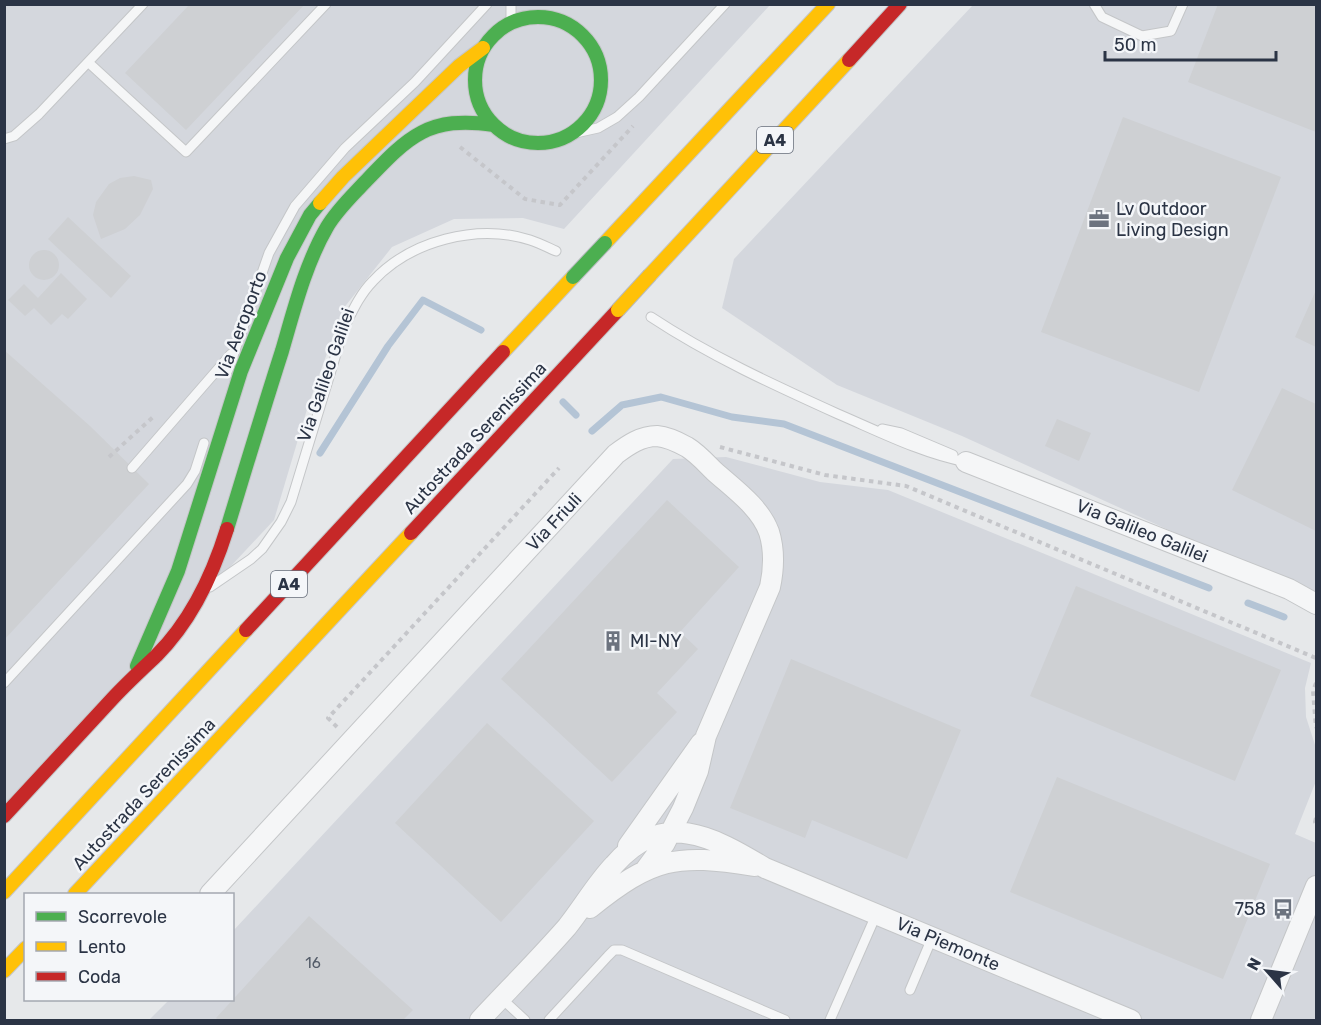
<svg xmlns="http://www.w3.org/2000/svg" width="1321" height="1025" font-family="Rubik,sans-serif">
	<rect width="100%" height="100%" fill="#e6e8ea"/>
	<path fill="#d4d7dd" d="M5 5H770L564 229 523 218 454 219 392 247 343 309 308 406 274 520 5 808Z
		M973 5H1316V597L962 436 837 385 722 308 734 259Z
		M726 457 820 482 888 490 1311 663 1305 688 1306 717 1316 748V781L1295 834 1316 843V1020H149L169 1000H232L233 931 673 459Z"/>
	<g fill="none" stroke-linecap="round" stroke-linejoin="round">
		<path stroke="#b4c4d5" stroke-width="7" d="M563 402 576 415
			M592 431 622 405 661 397 732 417 784 424 1209 588
			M320 453 388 346 423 300 481 330
			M1248 603 1284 617"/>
	</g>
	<path fill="#ced0d3" d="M190 4H305L186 130 125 73Z
		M1218 4H1316V132L1188 82Z
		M1123 117 1281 177 1199 392 1041 332Z
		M134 176 151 180 153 189 140 215 125 229 101 239 93 215 96 202 109 184 120 178Z
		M68 217 131 276 111 298 48 239Z
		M29 265a15 15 0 1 1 30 0a15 15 0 1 1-30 0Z
		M61 273 87 299 68 319 62 314 51 325 34 308 25 316 8 300 24 284 38 298Z
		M1316 290V347L1295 337Z
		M4 350 90 426 149 484 4 640Z
		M1282 388 1316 404V531L1232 490Z
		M1057 419 1091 433 1079 461 1045 446Z
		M667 500 739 567 680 632 698 649 657 693 677 712 612 782 501 679Z
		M1076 586 1281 670 1235 781 1030 696Z
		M791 659 961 730 907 859 812 820 805 838 730 808Z
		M487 723 594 821 501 922 395 823Z
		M1057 777 1270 864 1223 979 1010 892Z
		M309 916 413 1010 403 1020H218L216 1018Z"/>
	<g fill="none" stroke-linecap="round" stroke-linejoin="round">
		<g stroke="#c4c6c8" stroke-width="11">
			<path id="lane" d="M1094 4 1102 17 1142 36 1171 31 1183 4
				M511 23V4
				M89 63 186 152 326 4
				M571 134 598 128 617 117 639 97 725 4
				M4 139 14 136 39 114 143 4
				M651 317C710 356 774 385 838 414 880 432 921 453 966 462
				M228 370 269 253 295 206 345 148 415 82 487 4
				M882 429 901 433 953 455
				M132 468 231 354
				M210 587 251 559 262 549 281 522 291 502 344 328C352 312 360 294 373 281 410 241 477 223 530 240 539 243 547 247 556 251
				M4 683 187 484 195 471 204 443
				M910 990 932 938
				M501 998 525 1020
				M549 1020 608 956 614 950H622L785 1020
				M830 1020 876 915"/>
		</g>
		<g stroke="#c4c6c8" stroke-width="22">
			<path id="street" d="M966 462 1289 589 1316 604
				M628 846 701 743
				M210 894 616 454C628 445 641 436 657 436 668 437 678 442 687 447 697 453 706 463 714 471 734 489 760 507 769 532 775 551 774 568 770 587L706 736 698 771 683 808 665 843 646 869
				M590 908C652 858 676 853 754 866
				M480 1020C509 989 539 959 567 927 583 907 596 884 614 865 663 809 712 836 765 868L1131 1020
				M1261 1020 1316 886"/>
		</g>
		<g stroke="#c4c6c8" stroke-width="16">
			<path id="fast" d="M475 80a63 63 0 1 1 126 0a63 63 0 1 1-126 0Z
				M227 529C245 470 263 410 282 351 294 310 305 265 327 227 337 210 352 196 365 182 408 137 428 115 494 125
				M137 666 178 571 241 371 287 258 310 215 320 203"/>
		</g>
		<g stroke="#c4c6c8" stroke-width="16">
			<path id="slow" d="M320 203 343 177 459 66 483 48
				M605 243 828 4
				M650 275 849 60
				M503 352 573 277
				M4 892 246 630
				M75 894 411 533
				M4 971 26 948"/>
		</g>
		<g stroke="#c4c6c8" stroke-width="16">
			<path id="jam" d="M849 60 900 4
				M411 533 618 310
				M246 630 503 352
				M4 816C40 777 77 737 113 698 127 683 141 670 156 656 190 622 213 574 227 529"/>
		</g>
		<path stroke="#c5c6ca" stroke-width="4" stroke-dasharray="4.5 4.5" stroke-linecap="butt" d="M460 147 525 199 560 205 633 126
			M720 447 825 475 906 486 1316 658
			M109 457 153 417
			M1316 683 1313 691 1316 728
			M337 727 328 718 559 468
			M1316 818 1315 822 1316 823"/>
		<use href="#lane" stroke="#f5f6f7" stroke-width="9"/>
		<use href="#street" stroke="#f5f6f7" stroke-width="20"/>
		<use href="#fast" stroke="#4caf50" stroke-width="14"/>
		<use href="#slow" stroke="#ffc107" stroke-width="14"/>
		<use href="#jam" stroke="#c62828" stroke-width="14"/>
		<g stroke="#b8bbbf" stroke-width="16" stroke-linecap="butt">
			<path id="fast-bridge" d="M573 277 605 243"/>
		</g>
		<g stroke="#b8bbbf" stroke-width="16" stroke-linecap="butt">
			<path id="slow-bridge" d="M618 310 650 275"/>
		</g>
		<use href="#fast-bridge" stroke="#4caf50" stroke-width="14"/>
		<use href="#slow-bridge" stroke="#ffc107" stroke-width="14"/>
	</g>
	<defs>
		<g id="office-bare" transform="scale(1.62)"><path d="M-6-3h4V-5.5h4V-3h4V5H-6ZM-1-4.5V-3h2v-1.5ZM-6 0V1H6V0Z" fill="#6c737f" stroke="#f4f6f9" stroke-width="2.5" paint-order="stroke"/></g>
		<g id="building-bare" transform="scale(1.62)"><path d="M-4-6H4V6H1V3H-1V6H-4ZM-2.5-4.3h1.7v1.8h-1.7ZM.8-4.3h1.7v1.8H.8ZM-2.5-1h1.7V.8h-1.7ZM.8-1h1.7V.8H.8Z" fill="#6c737f" stroke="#f4f6f9" stroke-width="2.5" paint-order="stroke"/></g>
		<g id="bus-bare" transform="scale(1.62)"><path d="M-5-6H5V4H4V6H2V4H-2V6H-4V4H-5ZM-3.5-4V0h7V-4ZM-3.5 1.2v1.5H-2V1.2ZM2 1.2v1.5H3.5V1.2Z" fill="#6c737f" stroke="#f4f6f9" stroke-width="2.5" paint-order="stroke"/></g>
	</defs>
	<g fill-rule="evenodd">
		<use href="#office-bare" x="1099" y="219"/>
		<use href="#building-bare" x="613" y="641"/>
		<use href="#bus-bare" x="1283" y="909"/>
	</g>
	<g text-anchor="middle" stroke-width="5" stroke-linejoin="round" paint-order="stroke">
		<g font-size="15" fill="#545c69">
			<text x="313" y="968">16</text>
		</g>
		<g fill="#f4f6f9" stroke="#676e7b" stroke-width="1.5">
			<rect x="757" y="127" width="36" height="26" rx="4.5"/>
			<rect x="271" y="571" width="36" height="26" rx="4.5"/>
		</g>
		<g font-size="16" font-weight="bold" fill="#2b3445">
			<text x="775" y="146">A4</text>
			<text x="289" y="590">A4</text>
		</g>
		<g font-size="18" fill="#2b3445" stroke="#f4f6f9" text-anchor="start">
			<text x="1116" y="215">Lv Outdoor<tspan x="1116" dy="21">Living Design</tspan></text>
			<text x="630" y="647">MI-NY</text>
			<text x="1266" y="915" text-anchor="end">758</text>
		</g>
		<g font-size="18" fill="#2b3445" stroke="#f4f6f9">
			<text transform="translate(241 325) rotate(-69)" y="6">Via Aeroporto</text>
			<text transform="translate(326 375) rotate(-71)" y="6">Via Galileo Galilei</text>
			<text transform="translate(475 438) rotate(-47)" y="6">Autostrada Serenissima</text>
			<text transform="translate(554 522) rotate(-47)" y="6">Via Friuli</text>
			<text transform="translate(1142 531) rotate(22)" y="6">Via Galileo Galilei</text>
			<text transform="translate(144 794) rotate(-47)" y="6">Autostrada Serenissima</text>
			<text transform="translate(948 944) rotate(23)" y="6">Via Piemonte</text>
		</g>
	</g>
	<rect width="1321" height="1025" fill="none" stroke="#2b3445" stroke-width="12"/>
	<rect x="24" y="893" width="210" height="108" fill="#f4f6f9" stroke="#a4a8b1" stroke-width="1.5"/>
	<rect x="36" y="912" width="30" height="9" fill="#4caf50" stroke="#a4a8b1" stroke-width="1.5"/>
	<text x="78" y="923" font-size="18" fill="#2b3445">Scorrevole</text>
	<rect x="36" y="942" width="30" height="9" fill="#ffc107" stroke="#a4a8b1" stroke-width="1.5"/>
	<text x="78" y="953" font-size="18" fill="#2b3445">Lento</text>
	<rect x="36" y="972" width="30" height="9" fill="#c62828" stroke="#a4a8b1" stroke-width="1.5"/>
	<text x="78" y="983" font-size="18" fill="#2b3445">Coda</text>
	<g transform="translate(1267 971) rotate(298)" stroke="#f4f6f9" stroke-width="4.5" paint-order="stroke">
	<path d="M0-4.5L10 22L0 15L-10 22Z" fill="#2b3445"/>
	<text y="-9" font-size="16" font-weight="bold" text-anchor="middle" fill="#2b3445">N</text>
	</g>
	<path d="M1105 51v9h171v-9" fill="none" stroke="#2b3445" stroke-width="3"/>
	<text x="1114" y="51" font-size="18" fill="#2b3445" stroke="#f4f6f9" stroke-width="4.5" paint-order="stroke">50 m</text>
</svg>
